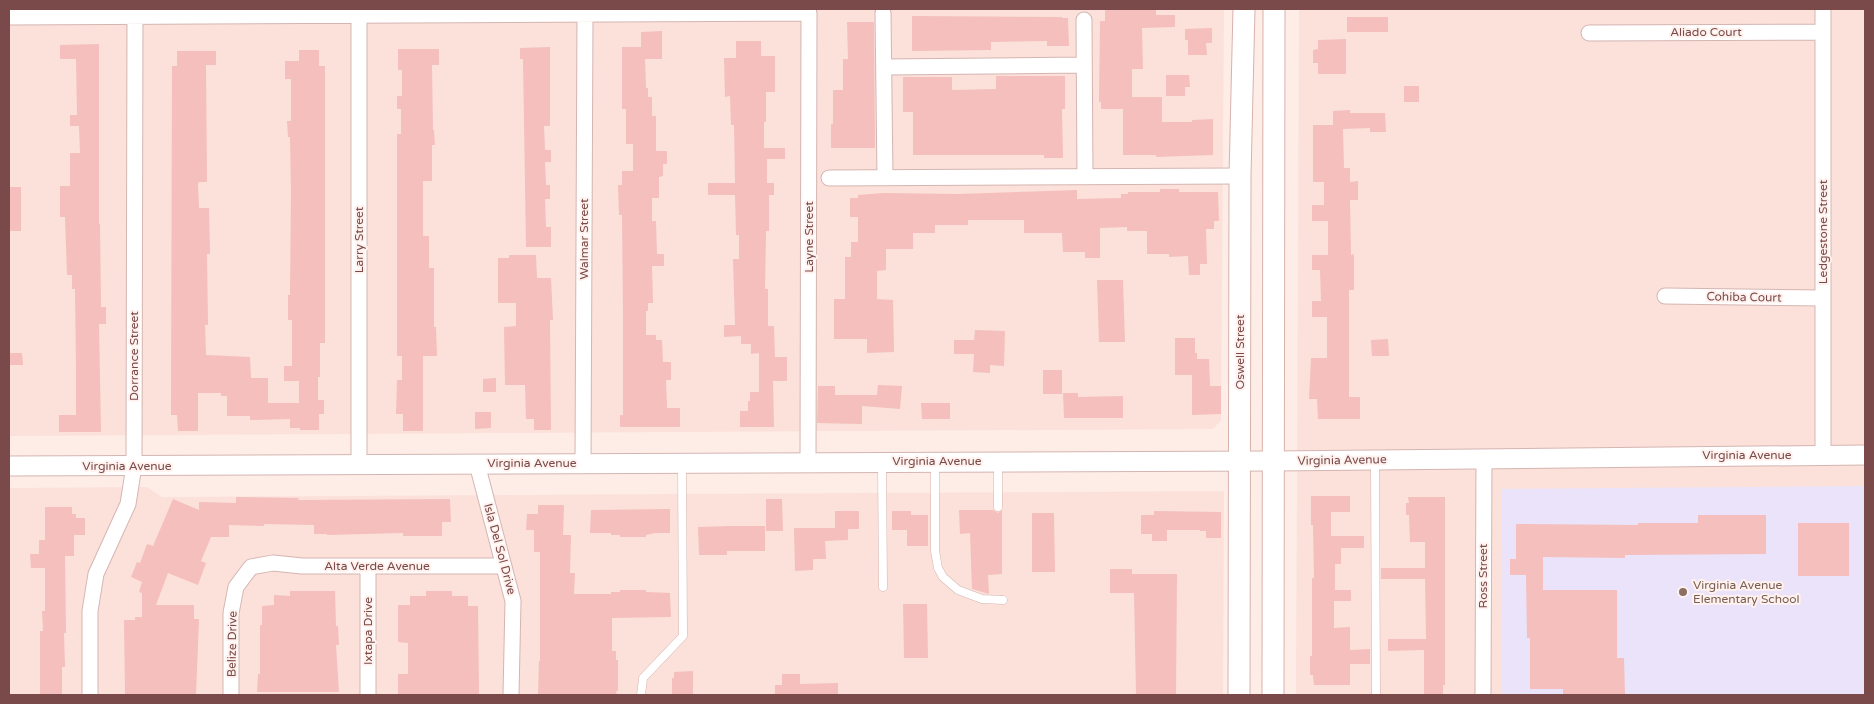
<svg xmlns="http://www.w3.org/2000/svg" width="1874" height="704" font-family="'Varela Round',sans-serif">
	<rect width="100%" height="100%" fill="#fdede6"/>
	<path fill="#fbe1da" d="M9 9H1224L1221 420 1214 428 1209 429 9 436Z
		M1299 9H1865V695H1296Z
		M147 487 162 497 1224 491 1223 695H9V488Z"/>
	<path fill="#eae3fa" d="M1865 486V695H1501V489Z"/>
	<path fill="#f4bfbc" d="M1105 9H1156V15H1175V27L1142 28 1143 69H1132V97H1162V122H1192V120L1213 119V155L1156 157V155H1123V109H1101V102H1099L1100 21H1105Z
		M912 16 1062 17V18H1068L1069 46H1047V41L991 42V50L912 51Z
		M1347 17H1388V32H1347Z
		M847 22H874L875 148H831V124H833V90H843V59H848Z
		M1212 28V43H1206L1207 55H1188V40H1185V29Z
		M662 31V59H645L646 88H648V97H652V116H656V151H667V164H663V176L659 177V198H652V221H656L657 254H664V266H652L653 303H648V311H646V335H656V340H662L663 362H671V380H666L667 408H680V427H620V415H623V319L622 215H619L618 185H622V171H633V144H626V109H622V47H641V32Z
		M1346 39V74H1318V63H1313V50L1318 49V40Z
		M736 41H761V56H775V92H766V122H764V148H785V159H767V183H774V195H769V231H766L765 289H768V326H774L775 357H787V381H773L774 427H740V411H748V401H750V392H759V353L751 354V344H741V336L724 337V325H735L733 259H739V235H736L735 195H708V183H735L734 125H731L730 96 725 97 724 58H736Z
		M99 44V224H100L101 307H106V324H99L101 432H59V415H76V368L75 289H72V275H67L65 217H60V186H70V153H80L79 126H70V115H77L76 59H60V45Z
		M550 47V126H544L545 150H551V162H545L546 185H550V199H545L546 227H551V247H526L523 59H520V48Z
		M398 49H439V65H432L433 130H434L435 145H432V181H423V236H429V268H434V327H436L437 356H423V431H403V414H396L397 380H402V356H397V134H401V109H397V96H402V70H398Z
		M299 50H319V66H325V343H320V377H318V400H324V414H319V430H300V428H290V419L250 420V416H227V396H221V393H198V431H178L177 415H171L172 66H177V51H216V65H206L207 182H199L198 184 199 208H209L210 254H207L208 325H205L206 355 250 357 251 378H268V403H299V381H284V366H292V320H288V295H290L291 192 290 137H288L287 121H291V79H285V61H299Z
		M1166 75H1189L1190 87H1185V96H1166Z
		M996 76H1065V109H1062L1063 158H1044V155H913V112H903V77H952V90L996 89Z
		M1404 86H1419V102H1404Z
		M1350 110V113H1385L1386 132H1370V128L1343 129 1344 168H1350V182L1358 181V200H1350L1351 255 1354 254V290H1349V397H1360V419H1318L1317 399H1309L1311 358H1327V317H1312V301H1321L1320 270H1312V255H1328V221H1312V205H1324V182H1313V125H1333V111Z
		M9 187H21V231H9Z
		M1160 189H1179V192H1218L1219 221H1214V229H1206L1207 264H1200V275H1189L1188 256 1169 257V254H1147V231H1127V227L1100 228V258H1085V252H1063L1062 233H1024V220H968V225H935V233H913V249H886V270L877 271V299L893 300 894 352 867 353V339H834V299H845V257H851V242H858V217H850V198H858V195L884 193 958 194 1077 190V199L1121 198V194H1128V192H1160Z
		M509 255H536L537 278H551L553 320H550L551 430H534V419H526L525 385H505L504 327 516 326V303H498V258H509Z
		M1097 280H1123L1125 342H1099Z
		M975 330 1005 331 1004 366 990 365V373L973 372 974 354H954V340H974Z
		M1175 338H1195V353H1197V359H1209L1210 386H1221V414L1192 415V375H1175Z
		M1388 339 1389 356H1372L1371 340Z
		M10 353H22L23 365H10Z
		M1043 370H1062V394H1043Z
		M496 378V392H483V379Z
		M878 385 902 386 900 409 862 406V424L817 423 818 386H835V395H877Z
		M1063 393H1078V397L1123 396V418H1064Z
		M921 403H950V419H922Z
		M475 412H491V428L475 429Z
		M1311 496H1350V512H1331V536H1364V548H1341V564H1335V590H1351V601H1334V628L1350 627V650L1370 649V664H1350V685H1314L1313 675H1310V656H1312V578H1314L1313 525H1311Z
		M236 497 299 498 298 500 450 499 451 522H442V536H403V533L327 535V534H314V525L264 524V526L229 525V537H211L201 561 206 563 198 585 168 573 156 605H194V619H199L196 695H125L124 620H135V617H142V593L139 592 142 582 131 577 137 562 140 563 147 544 153 546 173 499 199 510V502L236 503Z
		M1408 497H1445V685H1443V695H1424V650L1388 651V639H1426L1425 579H1381V568H1425V542H1410L1409 515H1406V503H1409Z
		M766 499H782L783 531H766Z
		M538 505H564L563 535H571L570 573H575L574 594H611V592H620V590H646V592L670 593 671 617 612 618V651H616V660H618V691H616L617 695H538L539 661H540V552H534V530H526L527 514H538Z
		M45 507H72V514H76V518H85V535H74V556H65L66 633H64L65 667H62V695H40V631H43L42 611H45V568H31L30 554H39V540H45Z
		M670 509V533H655L646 535V537H620V535H611V533H590L591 510Z
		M959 510H993L998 513 1002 510V574L988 575 989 594 972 589 970 533 960 534Z
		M835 511H859V529H848V540L825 541 826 559H813V570L795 571 794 528H835Z
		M892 511H911V515H928V546H907V530H892Z
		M1154 511 1221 512V538H1206V531H1200V530H1167V541H1152V534H1141V515H1154Z
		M1032 513H1054L1055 572H1032Z
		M1698 515H1766V554L1625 555V558L1543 557V590H1617V658H1624L1625 695H1563V689H1530V638H1527L1526 575H1510V559H1516V524L1638 525V523H1698Z
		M1798 523H1849V576H1798Z
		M731 526H765V551H727V555H699L698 527Z
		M1110 569H1132V574H1177L1176 695H1136L1134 593H1110Z
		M290 591H335L336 626H338L339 645H336L339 692H257L258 674H260V625H262V606L274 605V595L290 596Z
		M426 591H452V596H468V606H478L479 694 398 695V674H408V643L398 642V605H410V596H426Z
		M903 604H927L928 658H904Z
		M693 671V695H672V678H674V672Z
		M782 674H800V684L838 683V695H775V685H782Z"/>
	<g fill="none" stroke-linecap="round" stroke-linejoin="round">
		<g stroke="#d5b5b1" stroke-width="9">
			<path id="service" d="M1375 461 1376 695
				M998 463V507
				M882 464 883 587
				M935 464V551L938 568 943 577 958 590 982 599 1003 600
				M641 695 643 678 683 636 682 465"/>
		</g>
		<g stroke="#d5b5b1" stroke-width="17">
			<path id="minor" d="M1823 9V455
				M883 13 885 178
				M359 15V464
				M9 17 809 13 808 462
				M1084 20 1085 177
				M1589 33 1823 32
				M884 67 1084 65
				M829 178 1240 176
				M1665 296 1823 298
				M583 463 585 14
				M477 464 513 601 511 695
				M368 566V695
				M90 695V611L96 574 128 504 134 466 135 9
				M231 695V613L236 587 251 567 273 563 302 566H504
				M1483 695 1484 458"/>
		</g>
		<g stroke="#d5b5b1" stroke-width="21">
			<path id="tertiary" d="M9 466 1274 461 1865 455"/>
		</g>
		<g stroke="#d8b2ad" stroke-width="23">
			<path id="secondary" d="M1239 695 1240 176 1244 9
				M1273 695 1274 9"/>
		</g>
		<use href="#service" stroke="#fff" stroke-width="8"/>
		<use href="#minor" stroke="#fff" stroke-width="15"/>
		<use href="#tertiary" stroke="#fff" stroke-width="19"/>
		<use href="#secondary" stroke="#fff" stroke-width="21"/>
	</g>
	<circle fill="#8d6e63" stroke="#fff2ee" stroke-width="2" cx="1683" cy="592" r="5"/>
	<g text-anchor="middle" stroke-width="4" stroke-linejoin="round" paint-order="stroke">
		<g font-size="12" fill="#794a49" stroke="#fff2ee">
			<text x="1706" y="36">Aliado Court</text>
			<text transform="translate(1823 232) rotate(-90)" y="4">Ledgestone Street</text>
			<text transform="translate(809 237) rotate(-90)" y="4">Layne Street</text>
			<text transform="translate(584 239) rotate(-90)" y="4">Walmar Street</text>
			<text transform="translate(359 240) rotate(-90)" y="4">Larry Street</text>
			<text transform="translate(1744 297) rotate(1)" y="4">Cohiba Court</text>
			<text transform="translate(1240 352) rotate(-90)" y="4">Oswell Street</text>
			<text transform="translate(134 356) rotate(-90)" y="4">Dorrance Street</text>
			<text x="1747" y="459">Virginia Avenue</text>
			<text transform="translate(1342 460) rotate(-1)" y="4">Virginia Avenue</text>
			<text x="937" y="465">Virginia Avenue</text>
			<text x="532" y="467">Virginia Avenue</text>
			<text x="127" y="470">Virginia Avenue</text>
			<text transform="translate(500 549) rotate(75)" y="4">Isla Del Sol Drive</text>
			<text x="377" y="570">Alta Verde Avenue</text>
			<text transform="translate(1483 576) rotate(-90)" y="4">Ross Street</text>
			<text transform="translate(368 631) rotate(-90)" y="4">Ixtapa Drive</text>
			<text transform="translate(232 644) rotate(-89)" y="4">Belize Drive</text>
		</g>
		<g font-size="12" fill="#785e54" stroke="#fff2ee" text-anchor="start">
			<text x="1693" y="589">Virginia Avenue<tspan x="1693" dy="14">Elementary School</tspan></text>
		</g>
	</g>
	<rect width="1874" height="704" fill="none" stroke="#794a49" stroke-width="20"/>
</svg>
